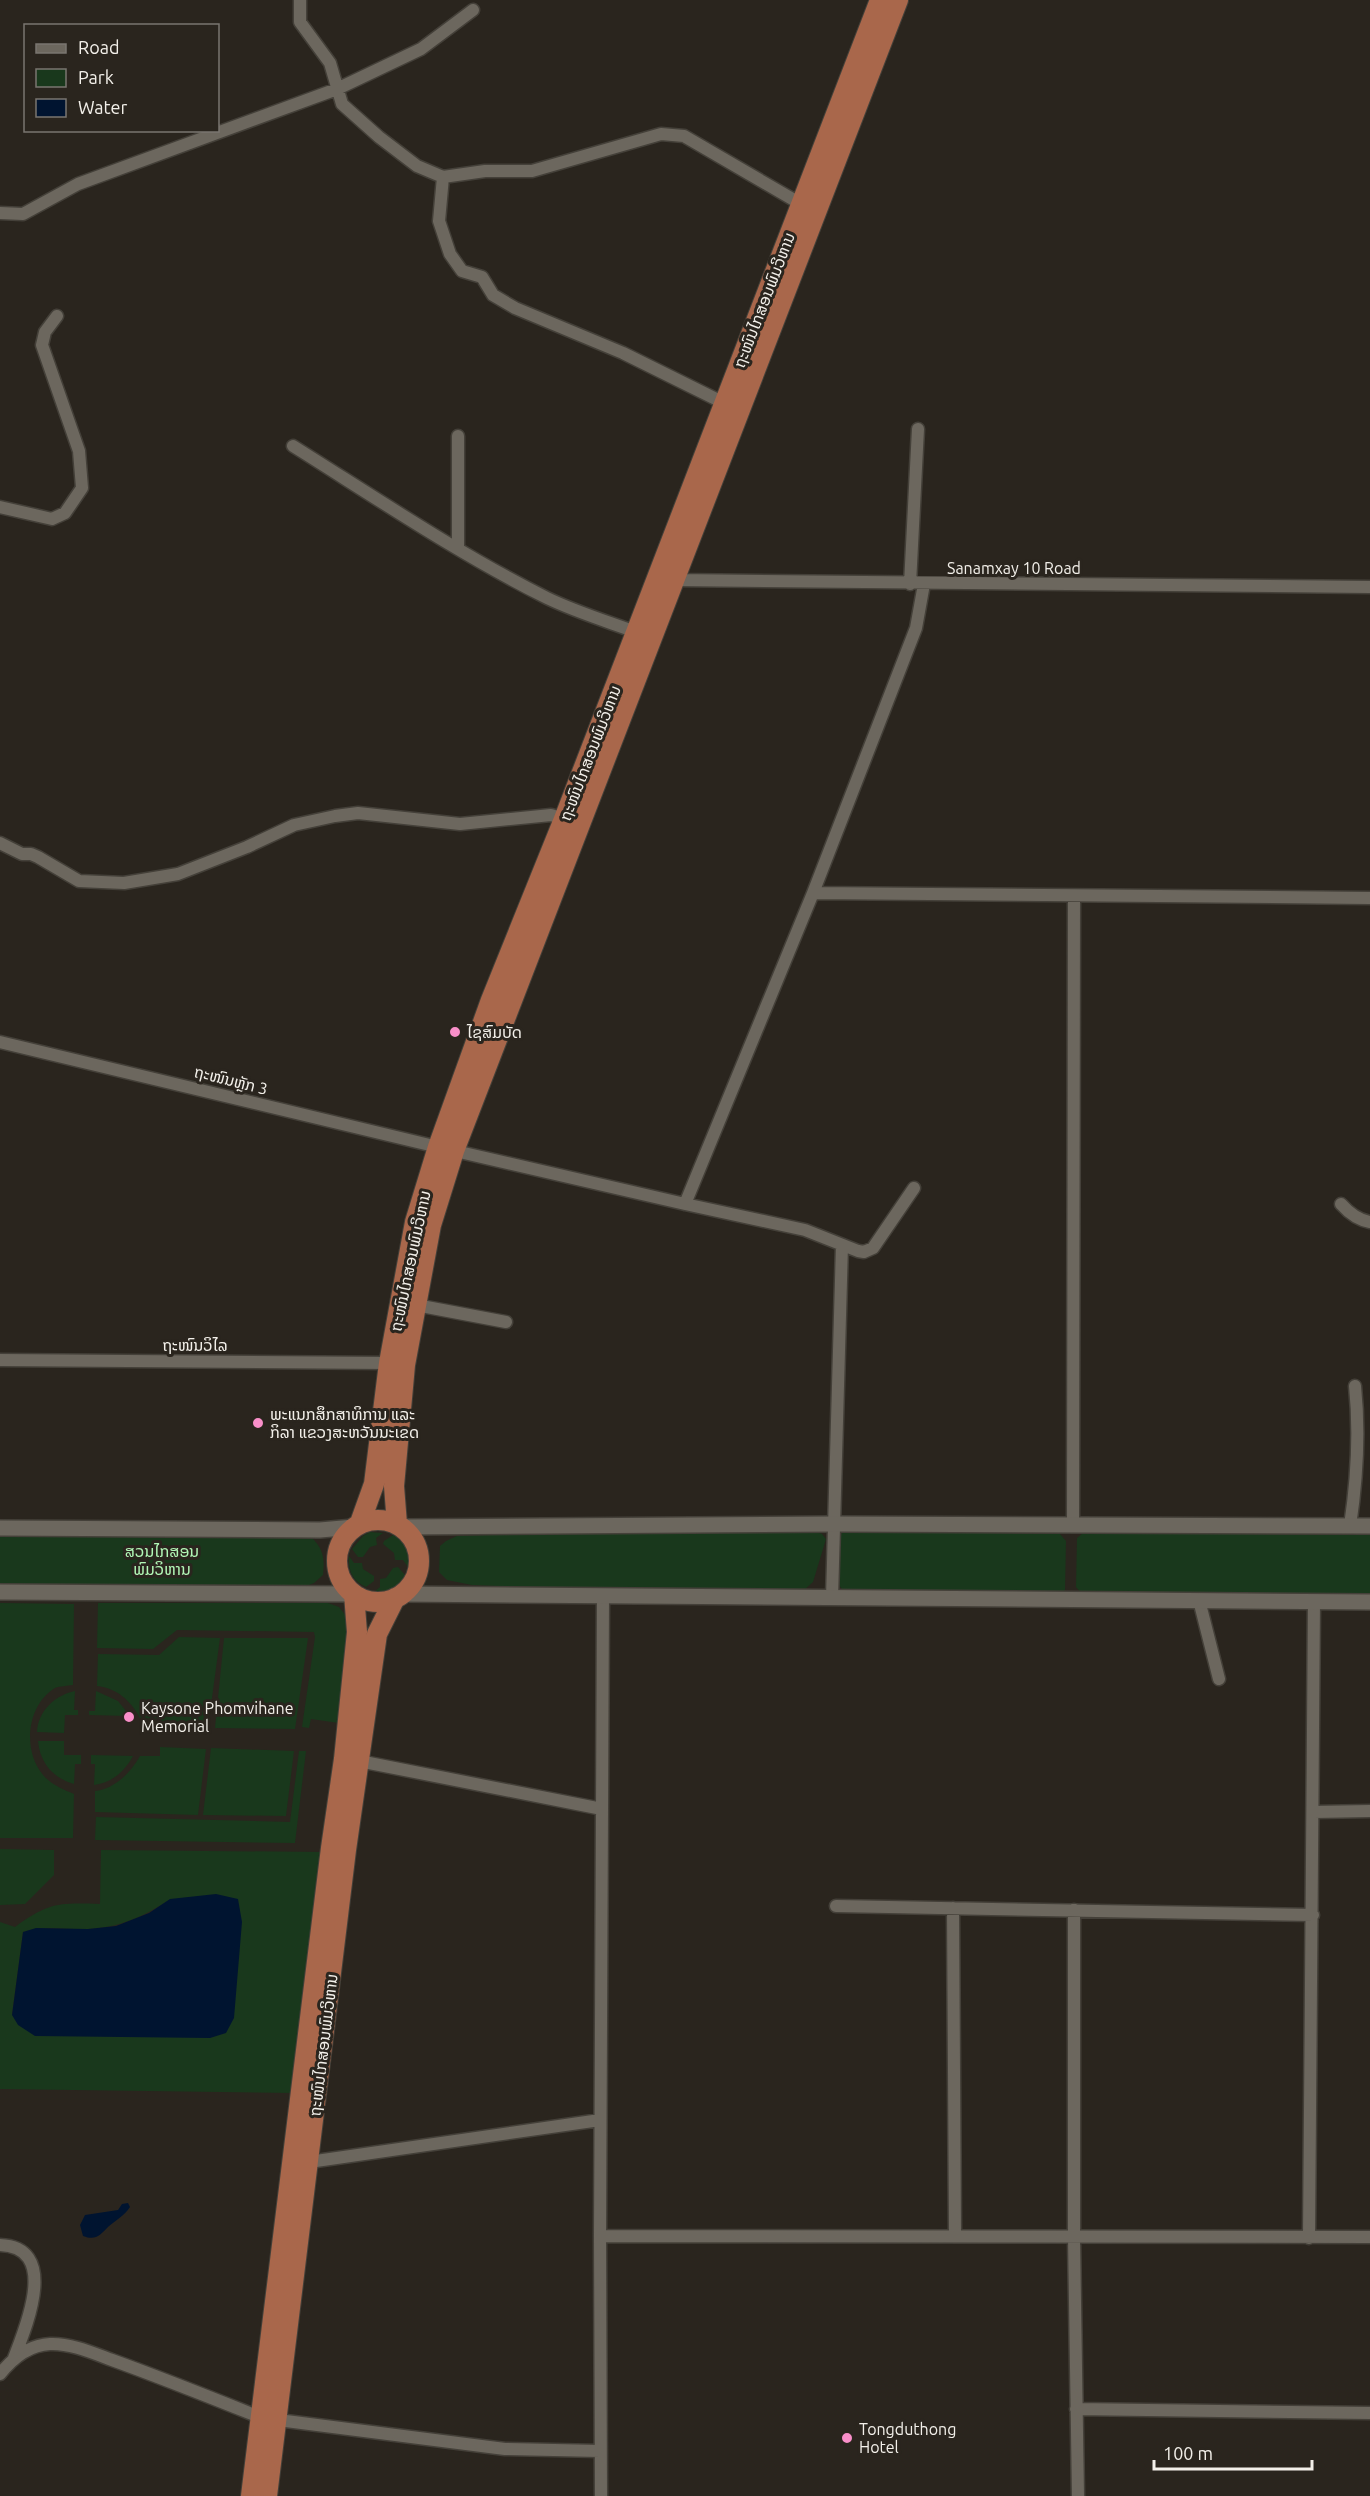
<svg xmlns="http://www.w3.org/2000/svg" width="1370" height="2496" font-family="Ubuntu,'Noto Sans Lao',sans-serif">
	<rect width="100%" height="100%" fill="#2a251e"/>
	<path fill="#19381c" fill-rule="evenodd" d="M629 1531H814L822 1534 826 1539 813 1582 803 1591H630L472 1585 447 1580 439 1572 440 1546 446 1541 457 1536Z
		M847 1531 1060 1534 1066 1541 1065 1590 1060 1595 844 1592 839 1585 838 1539 842 1533Z
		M370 1532 383 1533 376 1538 377 1545 370 1547 363 1557H358L352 1549 363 1536Z
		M0 1533 311 1537C323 1548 325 1558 323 1575L314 1583 301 1588 0 1586Z
		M1083 1533 1370 1535V1598L1082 1594 1076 1587 1077 1538Z
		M393 1535C406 1542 410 1553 408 1567L403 1560H395L394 1553 383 1544 384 1541Z
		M349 1556 354 1563H362L363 1569 374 1576V1581L366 1587C352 1581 348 1570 349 1556Z
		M398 1567 405 1575C398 1589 388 1593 374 1592L380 1587V1579L386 1578 393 1568Z
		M0 1603 74 1604 73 1685C68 1686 60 1686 55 1688 27 1705 22 1750 43 1775 52 1785 62 1789 74 1794L73 1838H0Z
		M98 1603H328L339 1607 350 1621 339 1723 311 1719 309 1728 302 1727 315 1637 314 1632 177 1630 153 1649 97 1648Z
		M179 1637 220 1638 208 1728H161V1719L140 1718C131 1701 117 1688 97 1686L98 1654 159 1655Z
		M224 1638H308L295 1729 215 1728Z
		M75 1691 74 1710H78V1715H65L64 1733 37 1732C38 1711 55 1695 75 1691Z
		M96 1691 118 1701 130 1716 89 1715V1711H95Z
		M38 1741H64V1755H81V1764H75L74 1784C53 1778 40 1763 38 1741Z
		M160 1747 206 1749 198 1815 95 1812V1791C115 1789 131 1772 140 1756H160Z
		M211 1748 294 1751 286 1816 203 1815Z
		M299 1751H306L295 1843 95 1840 96 1817 290 1822Z
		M91 1755 133 1756C125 1771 112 1783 94 1785L95 1764H91Z
		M0 1849 54 1850V1875L25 1904 0 1905Z
		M101 1850 324 1852 295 2093 0 2089V1922L15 1927C50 1902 58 1903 100 1904ZM170 1899 12 2015 23 1932C45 1925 66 1930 88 1929 119 1928 145 1916 170 1899Z"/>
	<path fill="#001430" d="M216 1894 238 1899 242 1922 234 2018 226 2033 210 2038 35 2036 18 2025 12 2015 23 1932 36 1928 88 1929 116 1926 149 1913 170 1899Z
		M128 2203 130 2207C124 2216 116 2220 108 2227 100 2235 96 2241 83 2236L80 2225 85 2215 118 2210 122 2204Z"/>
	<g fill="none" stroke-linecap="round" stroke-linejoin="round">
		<g stroke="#444039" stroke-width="15">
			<path id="minor" d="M300 0V22L330 63 342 104 379 137 417 166 443 177 485 171H532L661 134 684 136 801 204
				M443 177 439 221 450 254 462 271 482 277 493 295 515 308 623 353 724 403
				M0 213 23 214 78 184 337 89 421 49 473 10
				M293 446C376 498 459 554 547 598 576 612 606 621 636 632
				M0 507 52 519 65 513 82 488 79 451 42 345 45 332 57 316
				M458 548V436
				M669 578 675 580 1370 587
				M910 584 918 429
				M0 843 22 854H31L38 857 79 881 124 883 178 874 247 847 294 825 335 816 358 813 460 824 551 815 564 819
				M813 893 1370 898
				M0 1042 438 1147 685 1204 805 1230 858 1251 864 1252 873 1248 914 1188
				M685 1204 813 893 916 628 924 584
				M1341 1204C1349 1213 1358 1220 1370 1222
				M416 1305 506 1322
				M0 1360 389 1363
				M1073 1526 1074 896
				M1350 1526C1357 1479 1360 1434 1355 1386
				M832 1598 842 1245
				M1199 1600 1219 1679
				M359 1761 602 1809
				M1314 1812 1370 1811
				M836 1906 1313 1915
				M953 1908 955 2235
				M1074 1910V2238L1078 2496
				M309 2162 600 2120
				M600 2236C857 2234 1113 2239 1370 2237
				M1309 2238 1314 1601
				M0 2245C60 2247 26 2327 14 2358
				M0 2374C12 2359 29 2345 50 2344 70 2343 93 2353 112 2360 162 2378 212 2398 262 2418
				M1076 2409 1370 2413
				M278 2420 505 2449 600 2451
				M601 2496 600 2236 603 1597"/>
		</g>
		<g stroke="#444039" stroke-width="18">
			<path id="tertiary" d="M402 1527 834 1524 1370 1526
				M0 1528 320 1530 354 1527
				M0 1592 354 1594
				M402 1594 1370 1602"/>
		</g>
		<g stroke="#444039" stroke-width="22">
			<path id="trunk" d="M337 1561a41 41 0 1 1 82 0a41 41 0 1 1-82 0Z
				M360 1523 374 1484 389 1363 415 1222 438 1147 491 1000 564 819 880 0
				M397 1524 394 1486 405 1365 431 1225 454 1151 898 0
				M251 2496 331 1848 344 1759 357 1632 354 1594
				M267 2496 346 1850 377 1634 395 1598"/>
		</g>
		<use href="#minor" stroke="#6c675e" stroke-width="12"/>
		<use href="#tertiary" stroke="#6c675e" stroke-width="15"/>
		<use href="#trunk" stroke="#a9674b" stroke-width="20"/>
	</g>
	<g fill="#f98fc9" stroke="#2a251e" stroke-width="2">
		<circle cx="455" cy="1032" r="6"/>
		<circle cx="258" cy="1423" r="6"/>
		<circle cx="129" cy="1717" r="6"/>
		<circle cx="847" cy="2438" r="6"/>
	</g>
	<g text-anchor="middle" stroke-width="6" stroke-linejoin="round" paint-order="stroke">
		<g font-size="16" fill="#f3f0ea" stroke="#2a251e">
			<text transform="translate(764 300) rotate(-69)" y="6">ຖະໜົນໄກສອນພົມວິຫານ</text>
			<text x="1014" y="574">Sanamxay 10 Road</text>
			<text transform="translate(590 753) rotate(-69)" y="6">ຖະໜົນໄກສອນພົມວິຫານ</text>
			<text transform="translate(231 1080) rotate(14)" y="6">ຖະໜົນຫຼັກ 3</text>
			<text transform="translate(410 1261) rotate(-78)" y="6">ຖະໜົນໄກສອນພົມວິຫານ</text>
			<text x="195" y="1351">ຖະໜົນວິໄລ</text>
			<text transform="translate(323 2045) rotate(-83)" y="6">ຖະໜົນໄກສອນພົມວິຫານ</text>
		</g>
		<g font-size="16" fill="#f3f0ea" stroke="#2a251e" text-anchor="start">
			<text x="467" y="1038">ໄຊສົມບັດ</text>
			<text x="270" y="1420">ພະແນກສຶກສາທິການ ແລະ<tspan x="270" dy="18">ກິລາ ແຂວງສະຫວັນນະເຂດ</tspan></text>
			<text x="141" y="1714">Kaysone Phomvihane<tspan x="141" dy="18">Memorial</tspan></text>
			<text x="859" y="2435">Tongduthong<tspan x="859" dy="18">Hotel</tspan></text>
		</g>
		<g font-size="16" fill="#b2f8b7" stroke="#2a251e">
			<text x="162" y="1557">ສວນໄກສອນ<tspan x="162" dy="18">ພົມວິຫານ</tspan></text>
		</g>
	</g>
	<rect x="24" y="24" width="195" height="108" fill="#2a251e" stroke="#7a7670" stroke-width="1.5"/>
	<rect x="36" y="44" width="30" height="9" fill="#6c675e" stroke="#7a7670" stroke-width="1.5"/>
	<text x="78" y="54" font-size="18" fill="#f3f0ea">Road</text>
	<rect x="36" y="69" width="30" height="18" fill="#19381c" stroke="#7a7670" stroke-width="1.5"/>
	<text x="78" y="84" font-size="18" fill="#f3f0ea">Park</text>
	<rect x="36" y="99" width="30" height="18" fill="#001430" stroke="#7a7670" stroke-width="1.5"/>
	<text x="78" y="114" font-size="18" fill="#f3f0ea">Water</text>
	<path d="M1154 2460v9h158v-9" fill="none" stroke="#f3f0ea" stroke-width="3"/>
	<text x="1163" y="2460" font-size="18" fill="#f3f0ea" stroke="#2a251e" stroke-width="4.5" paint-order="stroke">100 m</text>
</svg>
